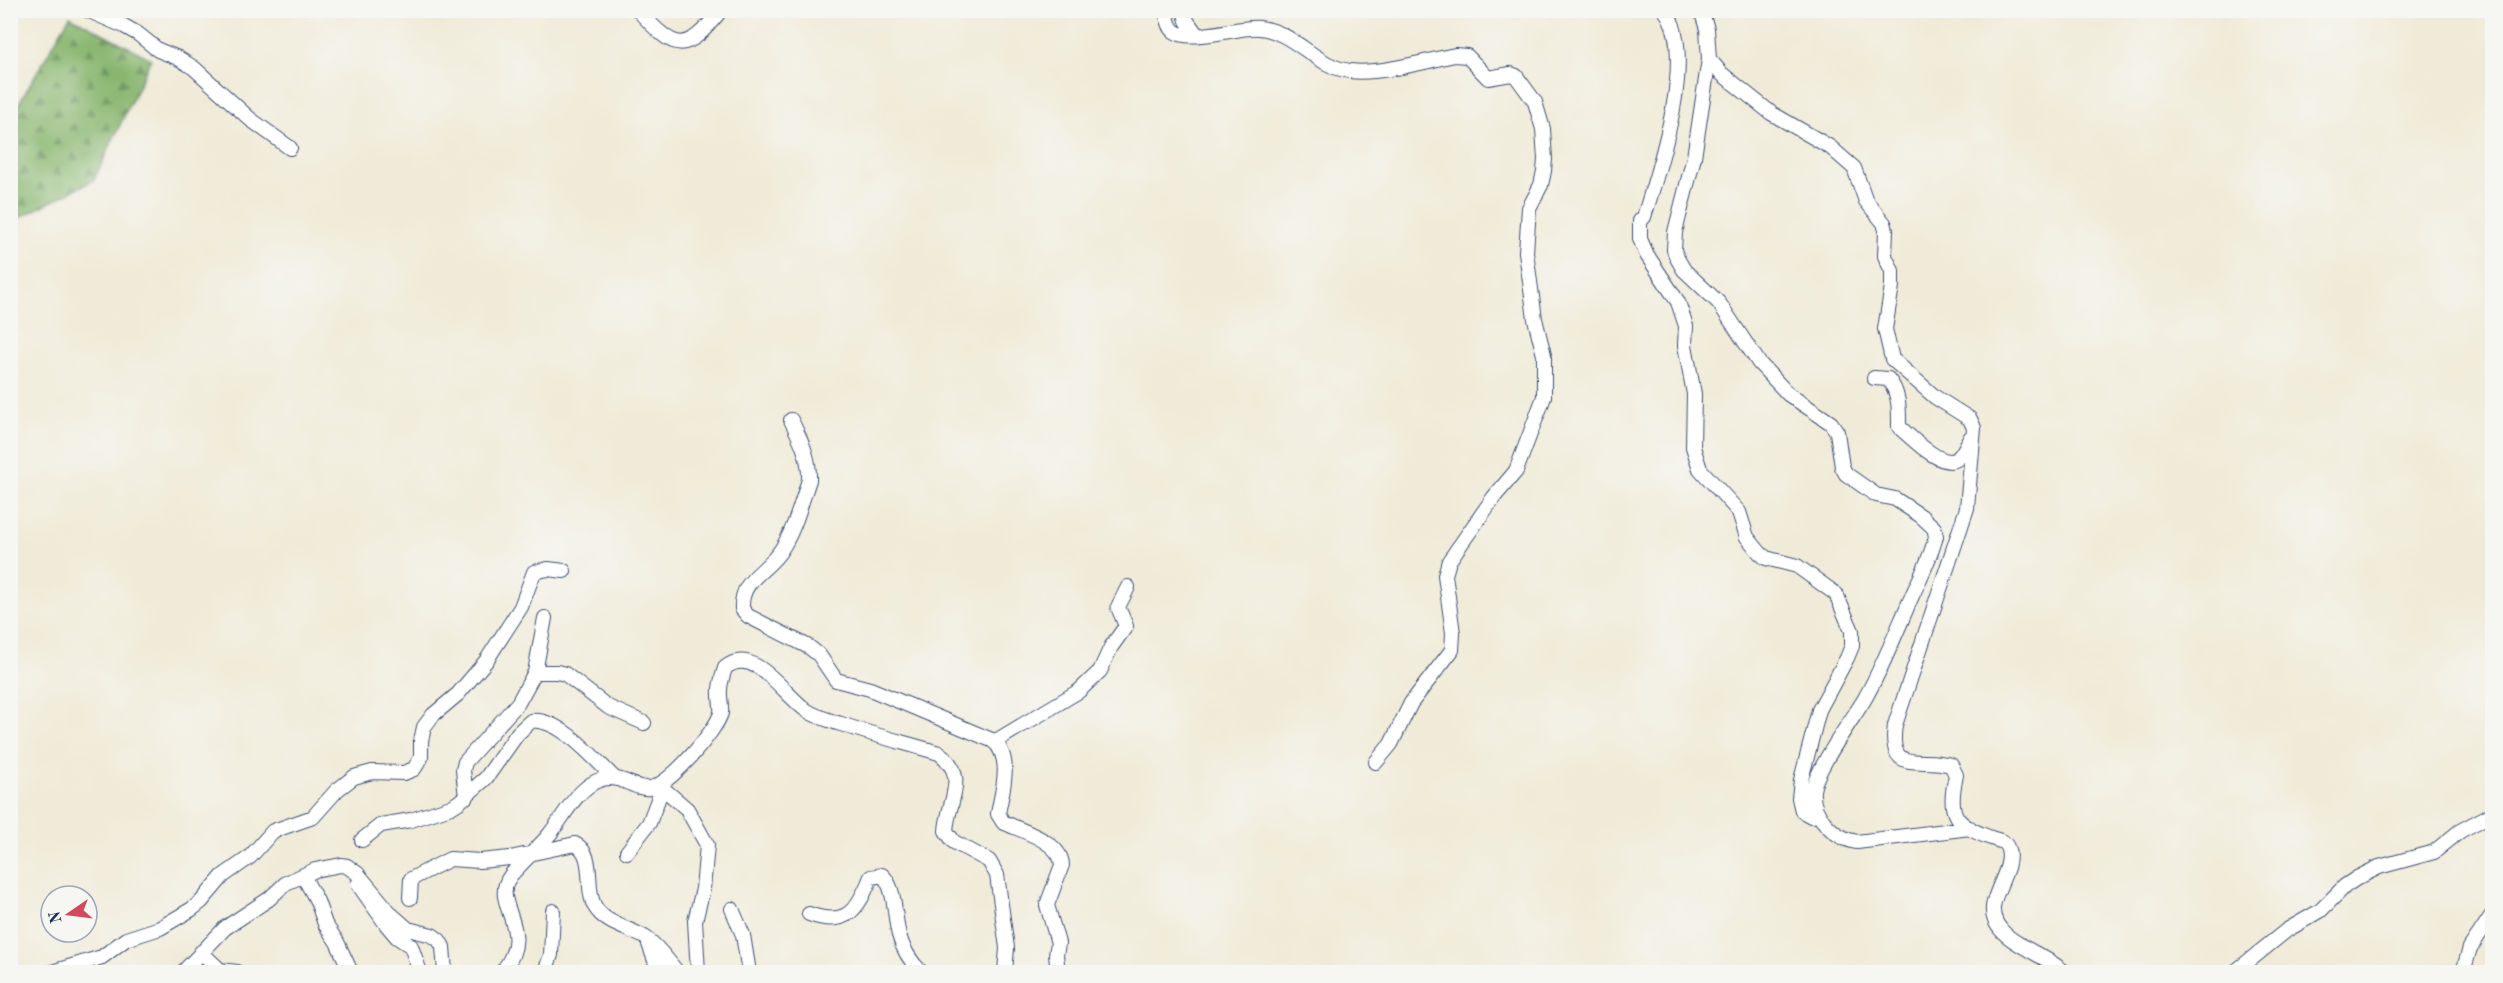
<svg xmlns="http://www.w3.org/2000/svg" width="2503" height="983" font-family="'Old Standard TT',serif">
	<defs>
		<pattern id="forest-firs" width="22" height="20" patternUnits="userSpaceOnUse" patternTransform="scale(1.5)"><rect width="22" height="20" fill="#88b66e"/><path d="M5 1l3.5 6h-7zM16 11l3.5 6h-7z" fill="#6e945e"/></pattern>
	</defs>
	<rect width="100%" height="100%" fill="#f6f6f2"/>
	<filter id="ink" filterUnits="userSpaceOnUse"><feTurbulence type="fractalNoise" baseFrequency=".0167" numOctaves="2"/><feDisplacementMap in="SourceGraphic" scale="12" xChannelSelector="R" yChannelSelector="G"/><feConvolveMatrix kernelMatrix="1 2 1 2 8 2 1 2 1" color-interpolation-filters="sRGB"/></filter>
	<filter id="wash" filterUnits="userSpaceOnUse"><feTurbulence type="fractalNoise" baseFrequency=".008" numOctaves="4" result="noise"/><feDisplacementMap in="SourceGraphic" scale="24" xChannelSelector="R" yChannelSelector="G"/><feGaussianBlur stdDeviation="1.35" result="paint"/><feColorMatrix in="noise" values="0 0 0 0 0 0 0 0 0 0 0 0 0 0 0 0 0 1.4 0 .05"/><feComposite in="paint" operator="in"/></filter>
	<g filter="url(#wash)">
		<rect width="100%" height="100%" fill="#f0ebd8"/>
		<path fill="url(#forest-firs)" stroke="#527266" stroke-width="1.5" d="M70 16 151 59 94 180 11 222V117Z"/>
	</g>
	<g filter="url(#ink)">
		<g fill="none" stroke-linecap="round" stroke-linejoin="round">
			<g stroke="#3b4b70" stroke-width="16">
				<path id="minor" d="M87 10 124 26 138 34 158 50 178 58 194 68 250 119 290 148
					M638 10C676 52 685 55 721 10
					M1166 10C1167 17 1169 27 1174 31 1190 44 1241 25 1260 28 1295 32 1316 67 1350 71 1378 75 1426 61 1455 55L1467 56 1488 78 1511 74 1516 76 1535 102 1543 129 1545 159 1544 171 1541 185 1529 208 1526 252 1535 319 1544 355V397L1516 471 1494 497 1449 561 1445 575 1453 633 1452 650 1411 703 1391 744 1376 762
					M1184 10 1187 21 1197 35
					M1665 10C1698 55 1659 167 1644 217L1640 221V239L1647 255 1678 302 1686 326 1685 345 1694 394 1693 447 1700 469 1739 512 1747 537 1760 553 1766 558 1797 566 1836 594 1852 631V646L1847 658 1819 710 1801 780 1799 798 1802 811 1811 816 1818 815
					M1701 10 1707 29 1709 59 1722 74 1771 113 1830 147 1854 168 1866 201 1884 223 1886 230 1885 256 1892 271V286L1885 329 1892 359 1935 397 1970 419 1974 428 1967 508 1895 725C1888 776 1918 756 1951 765L1956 775C1947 816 1954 825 1994 839 2001 841 2006 842 2008 850 2013 867 1995 889 1993 907 1990 941 2044 952 2064 972
					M1709 59 1694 157 1675 232 1674 250 1677 258 1684 270 1719 303 1759 363 1788 394 1831 423 1837 432 1842 467 1846 474 1876 495 1895 499 1921 516 1934 528 1936 536C1931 557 1921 576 1912 596 1897 630 1883 667 1864 700 1852 720 1815 770 1813 791 1811 815 1835 839 1857 842L1970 828
					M1874 378 1888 379C1900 393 1899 410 1899 427 1911 437 1941 469 1957 459 1963 454 1967 445 1970 438
					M791 420C801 440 810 458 809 480 801 503 795 529 781 550 767 572 740 579 742 609L748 616 809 647 819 655 836 680 870 689 994 741C1013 760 1002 790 998 814L1003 822C1021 831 1061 841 1062 865L1047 905 1058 943 1056 955 1058 972
					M535 672H557L565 674 608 707 644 723
					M994 742 1079 691 1100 671 1111 647 1126 626 1118 607 1128 587
					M659 785 687 809 707 845 703 889 695 921 698 972
					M466 797 463 770 465 762 518 703 535 672 545 618
					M362 840 381 825 411 820 451 807 459 802 486 778 518 733 531 721C559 717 595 759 614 778
					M627 852 649 823 662 789
					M307 874 306 881 317 901 325 924 337 942 351 972
					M358 884 386 924 397 937 411 946 420 972
					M410 898 411 879 450 859 480 861 510 858 575 844C598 855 582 893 598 911 609 925 631 929 646 938 659 947 668 961 677 972
					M732 909 743 935 749 972
					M809 914C847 928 858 909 871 877L882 875C896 887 894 917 899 935 903 950 910 961 921 972
					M649 944 659 972
					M201 952 220 970 237 972
					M52 972 102 957 126 939 160 928 192 909 201 902 223 876 250 857 273 831 313 817 337 790 354 777 372 772 404 773 414 769 421 758V741L424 727 433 715 458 694 486 661 521 607 534 572 548 569 564 571
					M183 972 225 928 269 899 286 883 315 870 341 865 347 866 358 874 392 915 408 929 432 935 439 940 443 947 445 972
					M502 972C538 928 488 904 511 875 523 861 537 849 549 835 563 818 576 790 597 781 619 771 632 790 650 788 669 786 716 731 721 713 722 706 719 697 720 690 720 683 723 675 725 668 754 644 784 695 806 710 816 717 829 720 841 724 873 735 906 743 939 753 970 776 948 800 946 831L954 842 989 861 997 875 1007 948 1005 972
					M545 972 551 955 553 911
					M2235 972 2287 930 2320 911 2345 886 2357 878 2379 867 2434 852 2460 831 2492 814
					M2463 972 2470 948 2492 915"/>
			</g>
			<use href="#minor" stroke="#fff" stroke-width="14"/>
		</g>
	</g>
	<rect width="2503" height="983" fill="none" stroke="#f6f6f2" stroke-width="36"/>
	<g transform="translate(69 914) rotate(256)"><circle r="28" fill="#f6f6f2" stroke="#9ea6b7" stroke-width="1.5"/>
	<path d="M0-4.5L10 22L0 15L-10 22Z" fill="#d1495b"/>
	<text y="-9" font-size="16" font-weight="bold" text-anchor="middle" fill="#1b2f5e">N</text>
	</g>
</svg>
